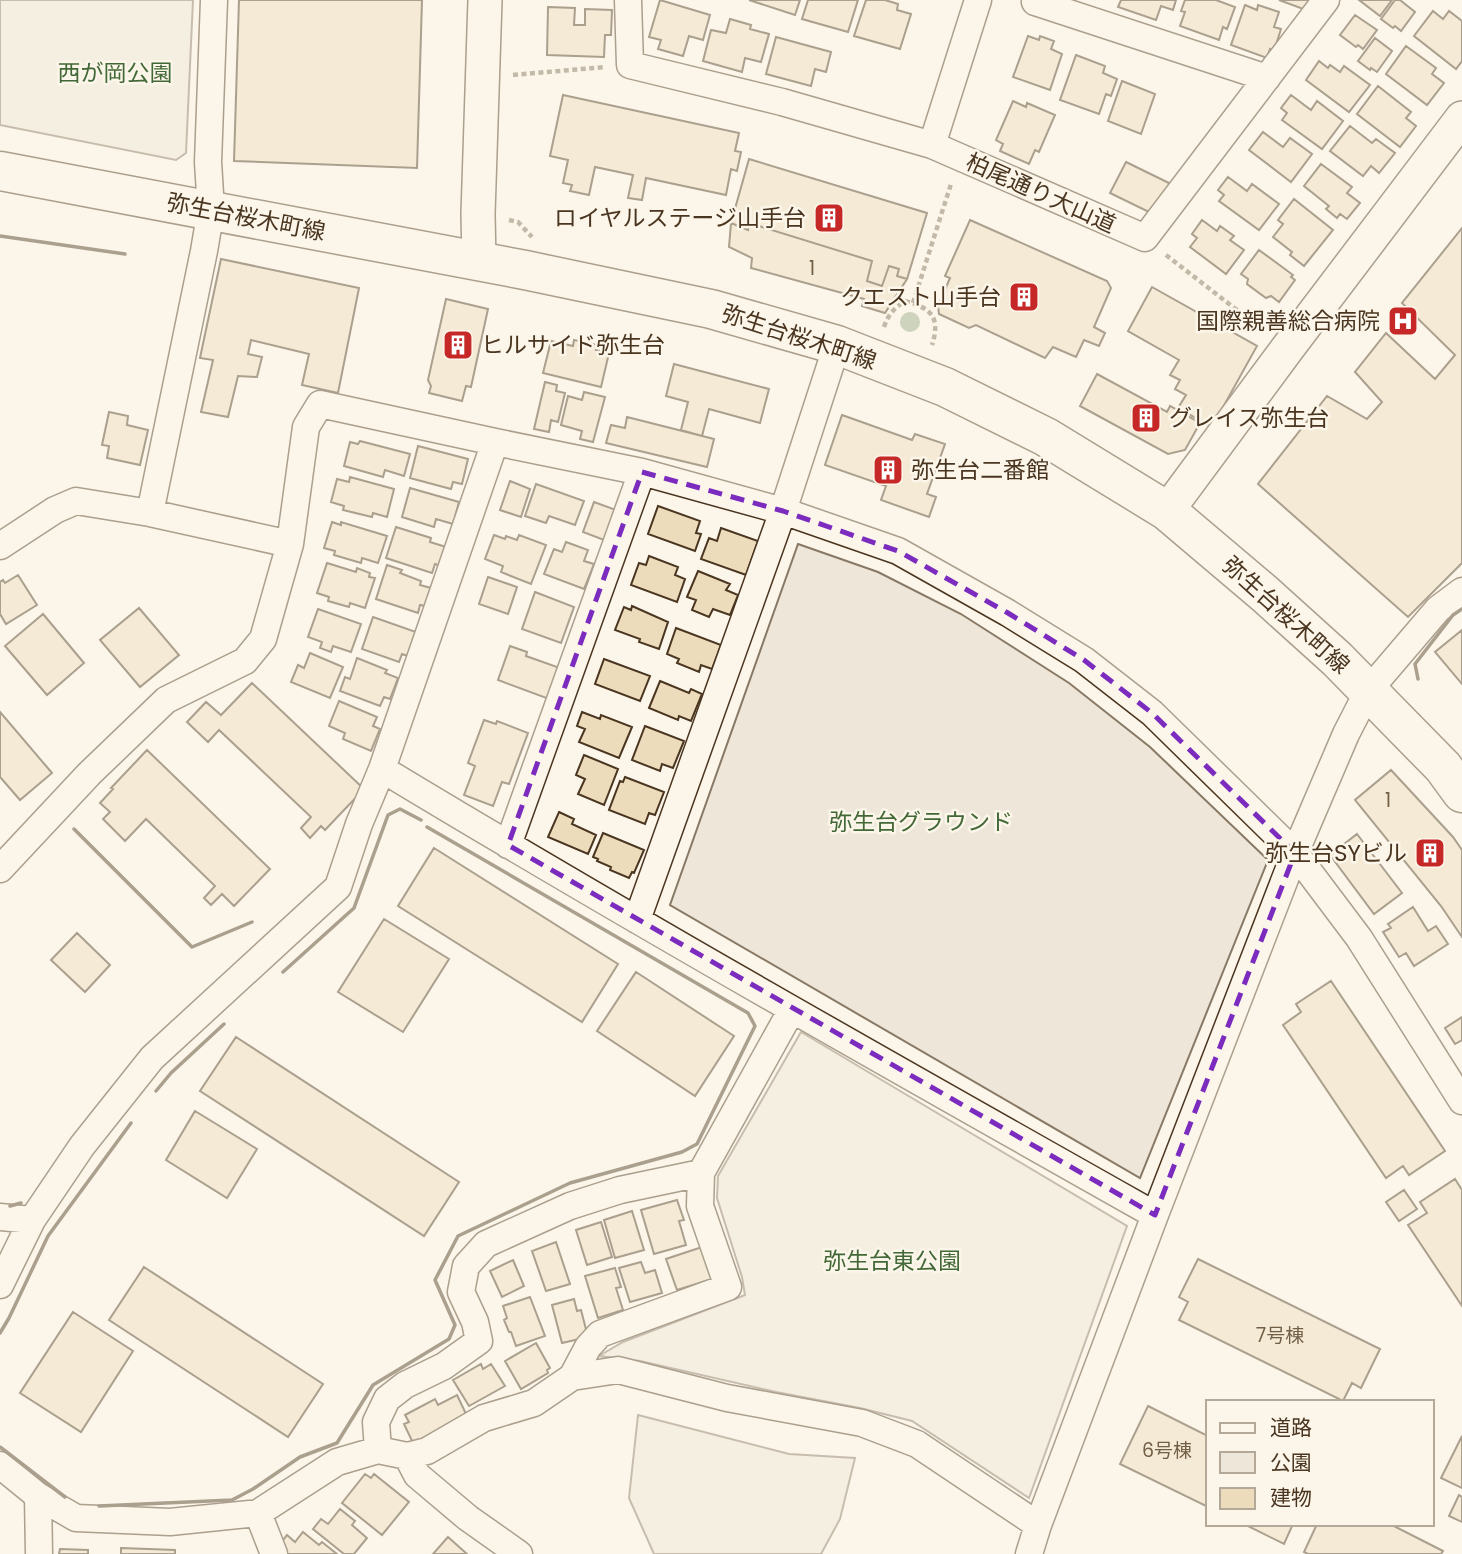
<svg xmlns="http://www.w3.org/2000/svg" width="1462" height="1554" font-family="Poppins,'Noto Sans JP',sans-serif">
	<rect width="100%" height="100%" fill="#fbf6e9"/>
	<path fill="#ede6d9" stroke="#887966" stroke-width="2" d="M0 0H193L186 153 176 160 0 125Z
		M798 544 878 572 961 614 1069 683 1150 747 1268 860 1140 1178 670 905Z
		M801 1032 1127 1226 1029 1498 912 1421 860 1408 776 1392 640 1361 599 1356 623 1342 745 1295 742 1277 717 1198 718 1176Z
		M638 1415 789 1454 855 1458 840 1519 821 1554H654L629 1498Z"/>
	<path fill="#ecdcbc" stroke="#4a3520" stroke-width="2" d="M239 0H422L417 168 234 161Z
		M660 0 710 15 703 40 689 36 683 56 658 49 661 40 649 37Z
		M749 0H800L795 15Z
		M808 0H858L848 32 802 19Z
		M866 0H885L898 4 897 10 911 14 900 49 854 36Z
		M1121 0H1176L1173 10 1161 6 1156 20 1118 7Z
		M1185 0H1216L1235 7 1227 29 1223 27 1219 40 1180 26 1185 12 1181 11Z
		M1279 0H1309L1306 10Z
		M1359 0H1392L1380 16Z
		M1395 0H1400L1415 12 1401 31 1395 26 1393 28 1381 19Z
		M1245 5 1257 10 1258 5 1279 12 1274 27 1281 29 1274 51 1270 49 1267 58 1231 45Z
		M548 7 575 8 574 25H585V9L612 10 611 35H605L604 57 547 55Z
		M1433 11 1443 19 1449 11 1462 21V61L1456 69 1414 36Z
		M1355 15 1377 30 1363 49 1358 45 1356 47 1340 35Z
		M730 19 751 25 750 29 769 34 761 62 745 58 742 72 703 61 711 30 726 33Z
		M1028 36 1039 40 1040 36 1054 41 1051 49 1062 54 1050 90 1013 77Z
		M776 37 831 52 826 72 815 69 811 86 766 74Z
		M1375 38 1392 51 1377 72 1371 68 1370 70 1358 61Z
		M1406 46 1436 68 1432 74 1444 83 1427 105 1386 74Z
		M1076 55 1105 66 1103 73 1117 79 1111 96 1106 94 1099 114 1060 100Z
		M1319 61 1328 68 1330 65 1340 72 1344 66 1370 85 1349 112 1306 80Z
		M1122 81 1155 94 1141 134 1108 121Z
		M1378 86 1411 112 1406 118 1416 126 1400 147 1357 114Z
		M563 95 739 133 735 151 741 152 737 171 731 169 726 195 646 178 642 200 628 198 633 175 595 167 589 195 570 191 572 185 563 183 568 160 550 156Z
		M1291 95 1311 110 1317 101 1343 121 1322 149 1282 120 1287 113 1281 108Z
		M1013 101 1026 107 1027 103 1055 115 1039 152 1035 150 1029 164 1000 151 1003 144 996 140Z
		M1350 126 1372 143 1376 139 1395 153 1379 173 1371 166 1363 176 1330 151Z
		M1263 132 1283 147 1290 138 1312 154 1291 182 1249 150Z
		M749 159 927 213 907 279 897 276 899 269 889 266 882 286 867 281 872 261 749 223 748 230 731 223Z
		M1126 162 1173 185 1153 214 1110 193Z
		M1321 164 1352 187 1347 193 1360 203 1347 219 1340 214 1337 218 1326 209 1329 206 1304 186Z
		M1228 177 1247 191 1252 184 1279 204 1259 230 1219 201 1224 195 1218 190Z
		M1294 199 1333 230 1304 266 1290 255 1292 252 1273 237 1283 224 1278 220Z
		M970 220 1107 281 1111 288 1094 327 1105 333 1099 346 1084 340 1076 357 1053 347 1045 358 976 325 969 328 939 314 938 306 950 278 945 276Z
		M1202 220 1217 231 1220 226 1234 236 1230 240 1244 250 1226 274 1190 247 1197 238 1192 234Z
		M731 223 748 230 749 223 872 261 867 281 882 286 889 266 899 269 897 276 907 279 885 313 862 306 864 299 751 268 752 258 729 247Z
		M1462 228V563L1408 617 1258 484 1327 396 1367 419 1382 402 1355 372 1386 333 1435 379 1455 355 1402 303Z
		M1259 250 1293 275 1291 277 1295 280 1279 302 1271 296 1266 298 1247 284 1248 279 1241 274Z
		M221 259 359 288 338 393 302 385 309 354 251 340 248 354 262 357 257 377 238 376 228 417 201 412 213 360 200 358Z
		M1152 287 1257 346 1212 427 1178 408 1186 395 1175 389 1180 380 1170 375 1179 360 1128 331Z
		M446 299 488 309 471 387 466 386 462 401 429 393 431 386 428 380Z
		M574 340 597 345 596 350 609 353 601 387 543 373 551 341 573 346Z
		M674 364 769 389 760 423 709 409 702 436 681 430 688 402 666 396Z
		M1097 374 1167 412 1170 406 1200 423 1185 450 1168 454 1080 406Z
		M545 382 557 385 556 391 565 393 558 422 551 420 549 432 534 429Z
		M584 392 605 397 593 442 580 439 582 431 561 425 568 396 582 400Z
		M109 412 128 416 127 425 148 430 140 465 107 458 109 446 102 445Z
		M842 415 912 440 915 434 945 444 927 494 936 497 929 517 881 500 886 486 825 465Z
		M627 417 714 439 707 467 606 443 611 425 625 428Z
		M360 441 410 454 404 476 385 470 383 477 344 466 350 442 358 444Z
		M418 446 468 459 462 484 453 482 451 489 410 478Z
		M350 477 394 489 387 517 373 513 372 517 343 510 344 506 331 502 337 479 349 482Z
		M510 481 530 489 521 517 500 510Z
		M536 484 584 501 575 525 549 516 546 523 525 516Z
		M410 488 459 502 453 524 436 519 434 527 402 517Z
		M594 502 616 510 604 540 583 532Z
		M658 506 700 521 696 533 701 534 695 551 648 534Z
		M332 522 341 525V522L387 536 378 563 362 558 361 563 334 555 335 551 324 548Z
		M396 527 431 538 430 542 446 547 441 566 435 564 432 573 386 558Z
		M721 528 758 541 746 575 701 559 709 538 717 541Z
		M494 535 505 539 506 536 517 540 519 535 546 545 531 584 501 572 503 566 485 559Z
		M566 542 588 550 584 561 594 564 584 589 544 574 554 549 562 552Z
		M649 556 678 567 675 575 685 579 677 602 631 585 639 563 646 565Z
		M327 563 356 572 357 568 370 573 369 577 375 578 365 608 350 603 349 607 328 601 329 597 317 593Z
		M387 565 402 570 400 573 421 581 420 585 431 588 425 606 420 605 418 613 376 599Z
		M698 571 730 584 726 590 738 595 730 615 713 609 709 617 692 610 696 600 687 597Z
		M18 575 37 605 6 624 0 614V582L3 580 5 583Z
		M488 577 517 587 508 614 479 604Z
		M535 592 574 607 561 643 522 629Z
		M632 606 668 622 659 649 639 642 640 639 615 630 624 607 631 610Z
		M139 608 179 655 140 687 100 640Z
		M318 609 361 624 351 652 333 646 331 652 320 648 322 642 308 637Z
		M43 614 84 663 47 695 5 646Z
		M373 617 416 632 408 656 402 654 399 662 362 649Z
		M676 628 721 645 712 669 701 665 699 672 677 663 679 659 667 654Z
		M1462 630V684L1435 652Z
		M510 646 527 652 526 656 560 668 549 699 498 680Z
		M310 653 343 667 330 698 291 682 298 665 304 668Z
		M357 658 387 670 385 673 398 678 390 699 384 697 380 706 340 691 345 677 350 679Z
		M604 659 650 676 640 701 595 684Z
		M660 681 689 693 691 689 702 694 691 721 679 716 678 720 649 708Z
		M252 683 364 789 325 830 321 826 310 838 301 828 311 817 219 730 208 742 187 722 206 702 221 715Z
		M339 701 377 717 373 726 380 729 371 751 343 739 345 733 329 726Z
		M0 712 52 773 20 800 0 777Z
		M582 712 600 719 601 715 632 727 619 758 579 742 585 729 577 726Z
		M484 720 496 724 497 721 528 733 509 784 502 782 493 806 464 795 475 766 468 763Z
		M645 726 684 741 673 768 662 764 660 771 632 760Z
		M147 750 270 869 234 906 222 894 211 905 204 898 215 886 146 819 125 841 103 819 110 812 100 803 113 789 111 788Z
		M584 755 618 769 604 805 578 794 585 779 576 775Z
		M1391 770 1453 837 1462 850V937L1441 906 1355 800Z
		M625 777 664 792 655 815 649 813 645 824 609 810 620 781 623 782Z
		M559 812 574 819 572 824 596 835 588 854 548 837Z
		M603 833 644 850 634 873 632 872 629 878 610 870 611 867 597 861 598 859 593 857Z
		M1357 834 1402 893 1374 914 1330 855Z
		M434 848 618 964 582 1022 398 906Z
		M1413 907 1428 931 1436 926 1448 944 1414 966 1406 953 1399 957 1383 932 1391 928 1388 924Z
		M384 919 449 959 403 1032 338 992Z
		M77 933 110 965 85 992 51 960Z
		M636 972 734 1036 695 1096 597 1031Z
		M1331 981 1445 1151 1409 1175 1403 1166 1386 1178 1283 1025 1301 1012 1296 1004Z
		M1462 1017V1040L1455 1044 1445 1028Z
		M236 1037 459 1182 424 1236 200 1091Z
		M195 1111 257 1149 227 1198 166 1160Z
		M1455 1179 1462 1190V1306L1408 1225 1427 1213 1420 1202Z
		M1404 1190 1417 1209 1399 1221 1386 1202Z
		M677 1200 684 1220 679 1221 686 1245 654 1254 641 1210Z
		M632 1211 644 1250 615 1258 604 1220Z
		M601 1222 612 1257 587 1265 576 1230Z
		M556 1242 570 1284 546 1291 532 1251Z
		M702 1247 712 1279 677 1290 666 1259Z
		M1198 1259 1380 1349 1361 1388 1352 1383 1343 1401 1179 1320 1188 1302 1179 1297Z
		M513 1260 524 1286 502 1297 490 1271Z
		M641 1262 645 1273 655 1270 662 1293 630 1302 619 1268Z
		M144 1267 323 1384 288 1437 109 1320Z
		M615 1268 621 1287 616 1288 623 1310 598 1318 585 1276Z
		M530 1297 545 1336 516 1346 511 1332H509L504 1320 507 1318 503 1306Z
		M574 1299 577 1311 581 1310 588 1337 562 1343 552 1305Z
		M73 1312 133 1351 81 1432 20 1393Z
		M536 1343 550 1368 547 1370 548 1373 521 1389 505 1361Z
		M481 1364 483 1369 491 1364 505 1386 469 1406 453 1380Z
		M457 1395 467 1416 413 1443 404 1424 409 1422 405 1415 435 1399 438 1405Z
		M1148 1406 1208 1436V1507L1120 1464Z
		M1462 1436V1488L1441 1478Z
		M365 1474 371 1478 374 1474 409 1502 382 1535 342 1503Z
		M1459 1495 1462 1497V1522L1449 1516Z
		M340 1509 355 1521 352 1525 367 1538 354 1554H344L313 1529 321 1519 328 1524Z
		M1244 1524H1293L1284 1544Z
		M1317 1524H1390L1443 1551 1441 1554H1308L1304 1552Z
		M303 1532 319 1545 322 1542 337 1554H285L277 1548 287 1535 295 1542Z
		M448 1537 467 1554H433Z
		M121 1548 175 1550V1554H121Z
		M60 1549 88 1550V1554H59Z"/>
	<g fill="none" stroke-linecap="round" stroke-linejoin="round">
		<g stroke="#4a3520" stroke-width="29">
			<path id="minor" d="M628 0 630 65 782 102 932 145 1145 238 1326 0
				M1036 0 1035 2 1267 78
				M932 145 978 0
				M150 513 204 251 211 210 208 162 214 0
				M0 546 55 510 76 501 150 513 290 544
				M382 769C637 923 896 1069 1155 1215
				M508 845 642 472
				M0 869 89 774 166 700 245 661 263 639 290 544 306 427 320 404 495 442 642 472 783 511 898 551 1008 613 1084 660 1152 713 1295 853 1359 938 1462 1101
				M637 920 783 511 837 345
				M0 1217 32 1220
				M0 1285 32 1220 82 1146 152 1058 338 887 359 824 382 769 495 442
				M572 1377 588 1347 600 1334 728 1287 700 1206 701 1173
				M378 1450 376 1422 387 1399 405 1385 444 1366 479 1341 475 1322 461 1292 466 1266 486 1244 570 1206 620 1190 701 1173 791 1011
				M407 1456 417 1475 468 1518 519 1554
				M0 1465 38 1496 76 1518 170 1522 258 1513 337 1462 378 1450 407 1456 427 1451 484 1418 534 1403 572 1377 618 1370 727 1398 862 1423 917 1444 1038 1525
				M38 1496 39 1554
				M258 1513 274 1554
				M1029 1554 1038 1525 1155 1215 1295 853 1346 734 1368 691 1438 609 1462 591"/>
		</g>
		<g stroke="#4a3520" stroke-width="36">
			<path id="tertiary" d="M479 262 478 214 485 0
				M1167 511 1287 349 1462 118"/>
		</g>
		<g stroke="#4a3520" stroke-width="41">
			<path id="secondary" d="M0 171 525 270 711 309 837 345 945 387 1046 437 1167 511 1265 594 1337 659 1443 767 1462 793"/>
		</g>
		<path stroke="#7f6f5c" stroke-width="4.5" stroke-dasharray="5 3.5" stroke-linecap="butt" d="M513 75 605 67
			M509 220 518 222 532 237
			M1166 255 1264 331
			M913 303 951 184
			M884 327C888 315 894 308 905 301 931 308 941 317 932 345"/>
		<use href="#minor" stroke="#fbf6e9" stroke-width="26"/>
		<use href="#tertiary" stroke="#fbf6e9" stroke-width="33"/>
		<use href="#secondary" stroke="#fbf6e9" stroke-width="38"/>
		<path stroke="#4a3520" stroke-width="3.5" d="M0 236 125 254
			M1418 679 1415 664 1453 615 1462 609
			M74 829 192 947 252 922
			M283 972 354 908 388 815 400 809 421 820
			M156 1091 171 1073 224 1024
			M10 1206 21 1203
			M0 1333 9 1318 48 1236 131 1123
			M0 1447 65 1497
			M99 1506 232 1500 253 1489 300 1457 337 1443 373 1385 449 1339 455 1325 435 1280 458 1236 570 1183 682 1152 697 1144 755 1026 748 1013 427 827"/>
	</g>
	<circle fill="#96a887" cx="910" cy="322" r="10"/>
	<path d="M0 0H1462V1554H0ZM642 472 783 511 898 551 1008 613 1084 660 1152 713 1295 853 1155 1215 508 845Z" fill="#fbf6e9" fill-opacity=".55" fill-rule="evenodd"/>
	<path fill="none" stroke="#7b2cbf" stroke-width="5" stroke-dasharray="14 9" stroke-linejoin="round" d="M642 472 783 511 898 551 1008 613 1084 660 1152 713 1295 853 1155 1215 508 845Z"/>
	<defs>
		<g id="building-square" transform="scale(1.575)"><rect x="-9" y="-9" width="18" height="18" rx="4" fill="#c62828" stroke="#fbf6e9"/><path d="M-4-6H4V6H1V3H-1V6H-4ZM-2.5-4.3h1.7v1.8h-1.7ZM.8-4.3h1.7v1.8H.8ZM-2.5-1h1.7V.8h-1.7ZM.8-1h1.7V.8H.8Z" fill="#fff"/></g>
		<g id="hospital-square" transform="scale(1.575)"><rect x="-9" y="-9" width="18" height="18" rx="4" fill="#c62828" stroke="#fbf6e9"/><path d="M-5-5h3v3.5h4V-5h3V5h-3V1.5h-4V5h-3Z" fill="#fff"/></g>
	</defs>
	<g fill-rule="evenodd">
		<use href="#building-square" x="829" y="218"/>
		<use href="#building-square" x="1024" y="297"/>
		<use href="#hospital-square" x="1403" y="321"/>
		<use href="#building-square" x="458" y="345"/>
		<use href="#building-square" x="1146" y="418"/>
		<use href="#building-square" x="888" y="470"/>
		<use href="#building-square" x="1430" y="853"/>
	</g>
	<g text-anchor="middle" stroke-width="5" stroke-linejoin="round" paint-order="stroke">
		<g font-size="19" fill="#725f47">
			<text x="812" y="275">1</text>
			<text x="1388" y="807">1</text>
			<text x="1280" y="1342">7号棟</text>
			<text x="1167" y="1457">6号棟</text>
		</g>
		<g font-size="23" fill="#436837" stroke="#fbf6e9">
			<text x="115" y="81">西が岡公園</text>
			<text x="921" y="830">弥生台グラウンド</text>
			<text x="892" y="1269">弥生台東公園</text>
		</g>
		<g font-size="23" fill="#4a3520" stroke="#fbf6e9">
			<text transform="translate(1041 193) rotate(24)" y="8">柏尾通り大山道</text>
			<text transform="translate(246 217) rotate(11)" y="8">弥生台桜木町線</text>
			<text transform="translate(799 337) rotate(18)" y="8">弥生台桜木町線</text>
			<text transform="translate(1286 615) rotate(42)" y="8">弥生台桜木町線</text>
		</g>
		<g font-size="23" fill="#4a3520" stroke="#fbf6e9" text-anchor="end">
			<text x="806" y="226">ロイヤルステージ山手台</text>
			<text x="1001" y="305">クエスト山手台</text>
			<text x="1380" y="329">国際親善総合病院</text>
			<text x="481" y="353" text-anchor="start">ヒルサイド弥生台</text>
			<text x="1169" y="426" text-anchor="start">グレイス弥生台</text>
			<text x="911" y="478" text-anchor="start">弥生台二番館</text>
			<text x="1407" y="861">弥生台SYビル</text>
		</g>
	</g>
	<rect x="1206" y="1400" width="228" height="126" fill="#fbf6e9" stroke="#b4a999" stroke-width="2"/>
	<rect x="1220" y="1423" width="35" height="10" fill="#fbf6e9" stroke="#b4a999" stroke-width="2"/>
	<text x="1270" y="1435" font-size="21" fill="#4a3520">道路</text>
	<rect x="1220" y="1452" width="35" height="21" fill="#ede6d9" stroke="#b4a999" stroke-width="2"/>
	<text x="1270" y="1470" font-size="21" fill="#4a3520">公園</text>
	<rect x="1220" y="1488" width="35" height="21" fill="#ecdcbc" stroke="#b4a999" stroke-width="2"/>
	<text x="1270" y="1505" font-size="21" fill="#4a3520">建物</text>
</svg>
